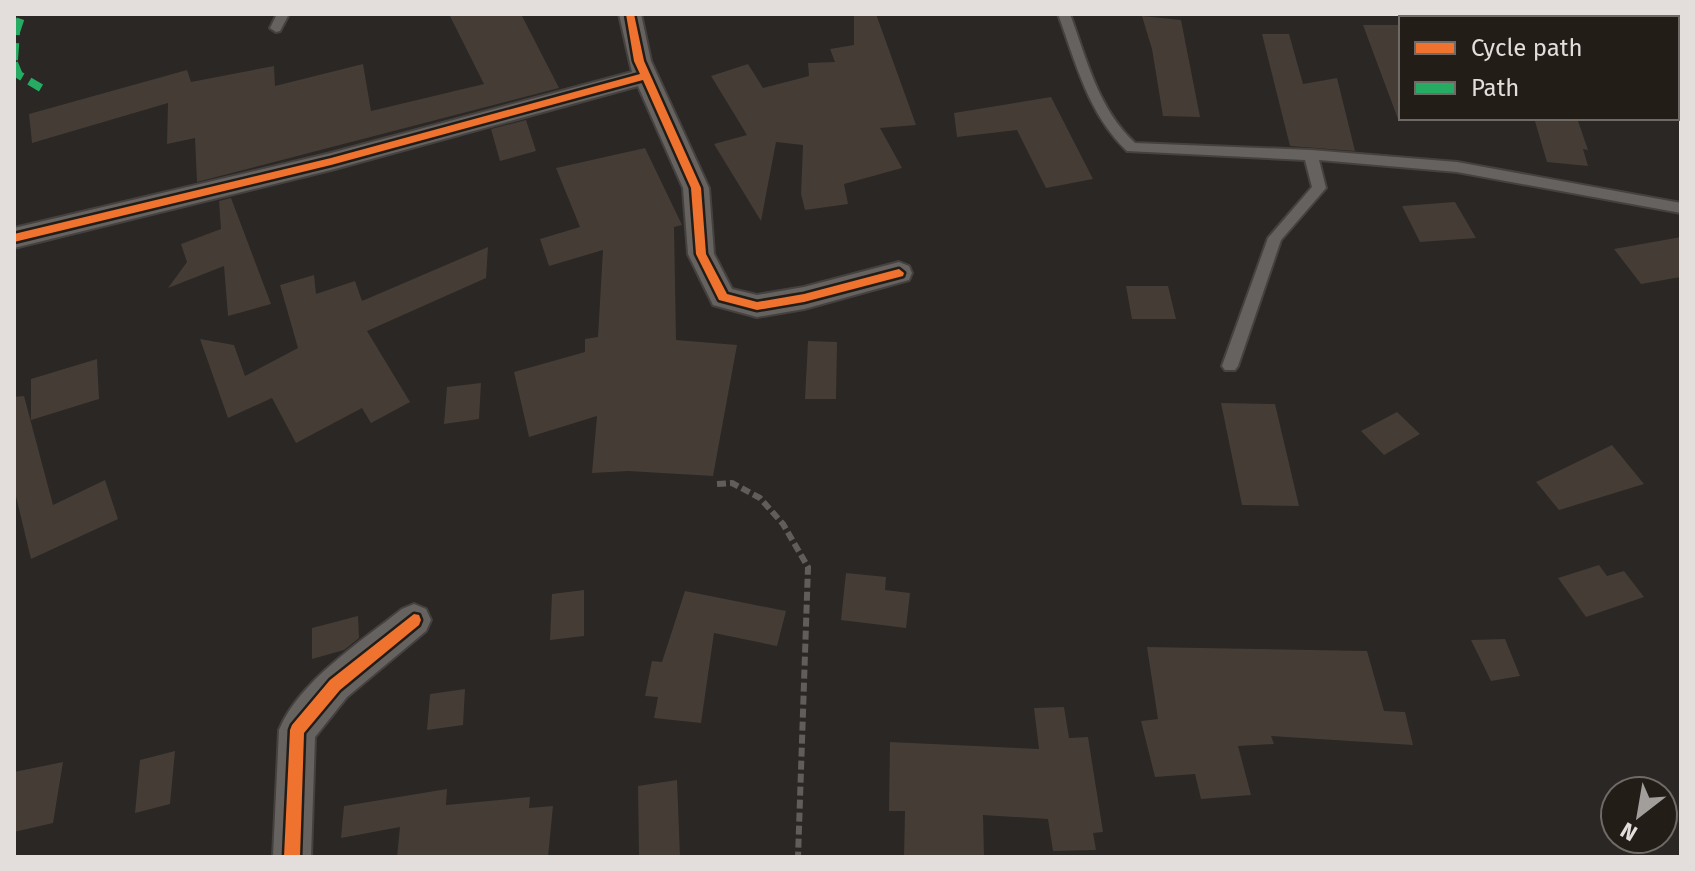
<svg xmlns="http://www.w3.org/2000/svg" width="1695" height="871" font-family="'Fira Sans',sans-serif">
	<rect width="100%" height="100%" fill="#2a2724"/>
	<path fill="#453c35" d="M449 14H521L559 88 197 182 195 138 167 144 168 103 32 143 29 114 187 70 191 82 274 66 275 86 363 64 371 111 484 84Z
		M854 14H876L916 125 880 128 902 168 844 184 848 204 805 210 801 194 803 145 776 142 761 221 714 144 747 135 711 76 748 64 763 88 809 76 808 63 835 62 830 49 854 45Z
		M1142 16 1181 20 1200 117 1163 116 1152 49Z
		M1363 25H1401V119H1398Z
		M1262 34H1289L1303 84 1337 78 1355 151 1290 146Z
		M1051 97 1093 179 1046 188 1017 130 957 137 954 113Z
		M1534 118H1577L1588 150 1583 149 1588 166 1547 162Z
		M526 120 536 151 500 161 491 129Z
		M645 148 682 225 674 227 676 340 737 345 713 476 628 471 592 473 597 416 529 437 514 372 585 352V339L598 337 603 250 549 266 540 239 580 227 556 168Z
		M231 198 271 304 228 316 224 266 168 288 187 262 181 244 221 229 219 201Z
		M1455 202 1476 238 1420 242 1402 206Z
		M1681 237V277L1641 284 1614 249Z
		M488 247 486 278 367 331 410 402 371 423 362 408 296 443 272 398 228 418 200 339 234 345 245 376 298 348 280 285 314 275 316 294 355 281 362 301Z
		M1126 286H1168L1176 319H1132Z
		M808 341 837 342 836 399H805Z
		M97 359 99 399 31 420V379Z
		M481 383 479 419 444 424 447 387Z
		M24 396 53 505 105 480 118 519 31 559 14 488V397Z
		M1221 403 1275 404 1299 506 1242 505Z
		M1397 412 1420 434 1384 455 1361 431Z
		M1612 445 1644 484 1559 510 1536 482Z
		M1599 565 1607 576 1624 571 1644 597 1586 617 1558 578Z
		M846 573 886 577 885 590 910 593 906 628 841 620Z
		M584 590V636L550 640 552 594Z
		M685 591 786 611 777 646 714 633 701 723 654 718 658 697 645 696 652 661 662 662Z
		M358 616 359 638 344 650 312 659V628Z
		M1505 639 1520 676 1491 681 1471 640Z
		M1147 647 1367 651 1384 711 1405 712 1413 745 1271 736 1274 744 1238 746 1251 795 1201 799 1195 774 1155 777 1141 721 1158 719Z
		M465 689 463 725 427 730 430 694Z
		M1064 707 1069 738 1088 737 1103 832 1093 833 1096 850 1053 851 1048 819 983 815 984 857H904L905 811H889L890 742 1039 749 1034 708Z
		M175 751 170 804 135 813 140 760Z
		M63 762 53 823 14 832V772Z
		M677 780 680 857H639L638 786Z
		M447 789 446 805 530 797 529 808 553 806 548 857H397L400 827 341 838 344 806Z"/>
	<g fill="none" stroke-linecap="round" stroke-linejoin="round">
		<g stroke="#45413f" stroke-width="4">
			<path id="lane" d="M277 14H289L280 31 276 32 270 28Z
				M1058 14H1070C1087 60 1098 109 1135 143L1311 150 1457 162 1681 203V213L1457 172 1319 160 1326 188 1281 240 1238 366 1235 370H1225L1222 366 1268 238 1312 187 1305 160 1127 151C1088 114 1076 63 1058 14Z
				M1577 14H1598L1605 18H1584Z
				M1677 39 1681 40V48L1677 47Z"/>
		</g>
		<g stroke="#45413f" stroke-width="4">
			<path id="street" d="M619 14H641L651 61 709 188 714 254 732 289 757 295 804 287 899 262 909 266 912 273 909 280 804 309 757 317 713 305 688 254 683 188 638 86 331 170 14 248V228L331 153 632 72Z
				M414 604 426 609 431 620 426 631 347 697 315 737 311 857H273L279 730C299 681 362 641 402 609Z"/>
		</g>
		<path stroke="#605d5b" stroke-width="6" stroke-dasharray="9 4" stroke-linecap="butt" d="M717 484 732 483 760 498 783 524 808 567 798 857"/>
		<use href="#lane" fill="#666260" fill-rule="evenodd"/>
		<use href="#street" fill="#666260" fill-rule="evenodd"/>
		<path stroke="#26ab63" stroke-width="8" stroke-dasharray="17 8" stroke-linecap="butt" d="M14 60 16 32 22 14
			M14 63 19 75 41 88"/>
		<g stroke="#231d18" stroke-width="5">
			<path id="cycleway" d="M626 14H634L644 61 701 188 706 254 727 294 757 302 804 294 899 269 904 273 903 276 804 302 757 310 719 300 696 254 691 188 643 80 331 165 14 242V234L331 158 640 74 634 61Z
				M414 614 419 615 421 620 419 625 340 690 304 733 300 857H284L290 730 292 725 330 680Z"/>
		</g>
		<use href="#cycleway" fill="#ef722f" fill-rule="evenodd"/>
	</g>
	<rect width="1695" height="871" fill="none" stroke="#e3dedb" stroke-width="32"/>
	<rect x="1399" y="16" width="280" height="104" fill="#231d18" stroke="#706a66" stroke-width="2"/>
	<rect x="1415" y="42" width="40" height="12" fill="#ef722f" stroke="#706a66" stroke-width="2"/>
	<text x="1471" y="56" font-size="24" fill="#e3dedb">Cycle path</text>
	<rect x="1415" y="82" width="40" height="12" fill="#26ab63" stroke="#706a66" stroke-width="2"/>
	<text x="1471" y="96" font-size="24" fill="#e3dedb">Path</text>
	<g transform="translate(1639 815) rotate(211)"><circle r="38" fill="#231d18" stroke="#706a66" stroke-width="2"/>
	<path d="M0-6L14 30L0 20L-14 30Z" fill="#a29e9b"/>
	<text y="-12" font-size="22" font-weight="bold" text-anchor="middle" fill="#e3dedb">N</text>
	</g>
</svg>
